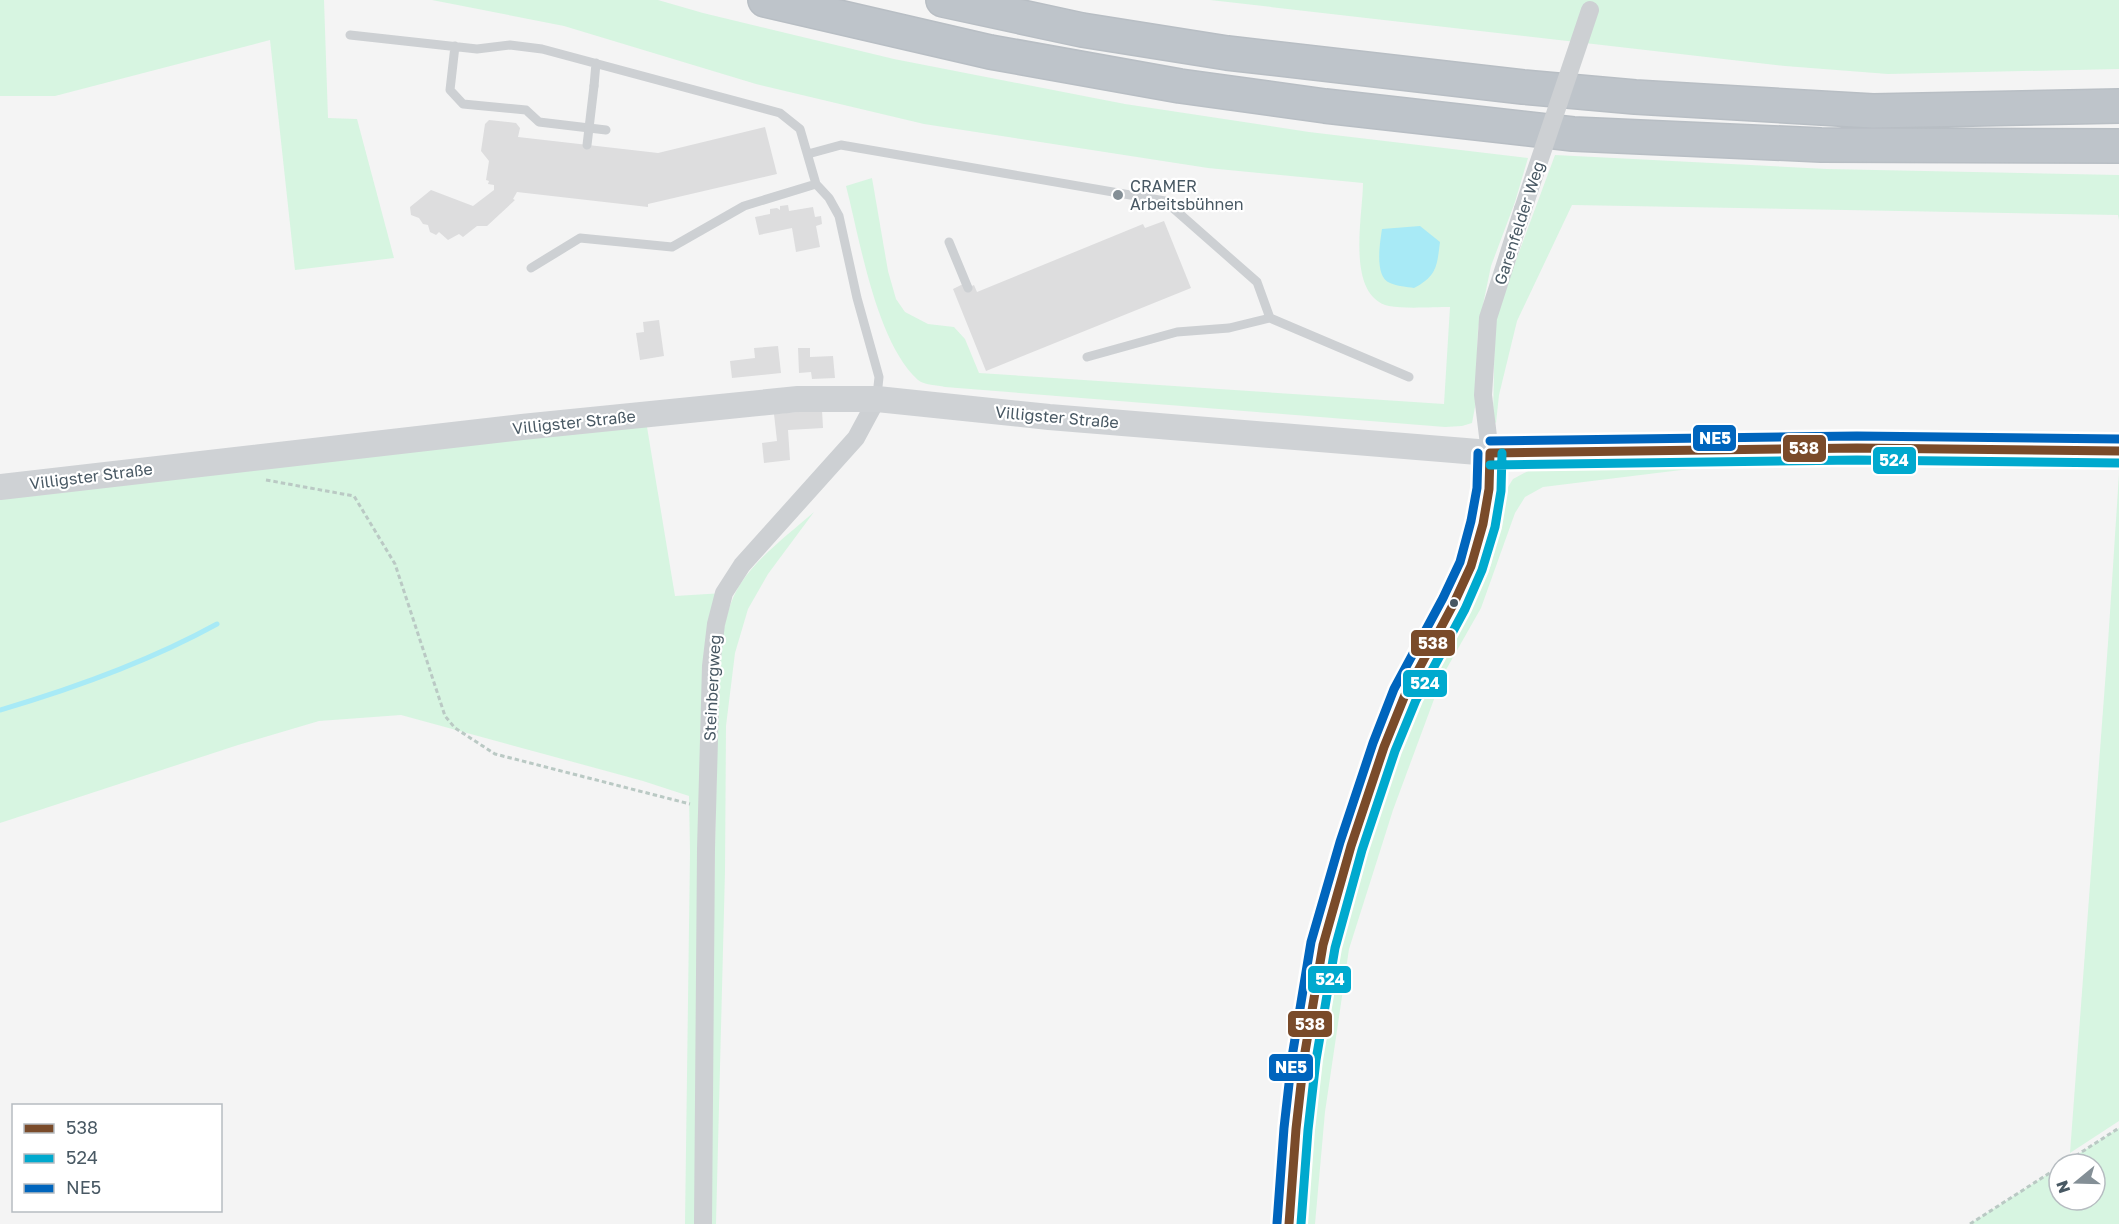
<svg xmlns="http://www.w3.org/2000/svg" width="2119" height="1224" font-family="'Golos Text',sans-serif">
	<rect width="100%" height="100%" fill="#f4f4f4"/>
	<path fill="#d7f5e1" d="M0 0H324L328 118 357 119 394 258 295 270 270 40 55 96H0Z
		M432 0H658L703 13 894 59 1125 104 1309 132 1528 158 1515 202 1491 266 1478 329 1475 407 1472 423 1462 426 1445 427 945 387C937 385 924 385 918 380 876 342 860 240 846 186L872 178 888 271 896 299 905 312 928 324 954 327 965 339 979 373 1444 404 1450 307C1432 307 1404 309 1389 306 1345 296 1363 215 1363 183L1208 168 924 124 756 84 564 26Z
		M1210 0H2119V69L1888 74 1785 66Z
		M1555 155 1827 169 2119 175V220L2118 215 1572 205 1517 321 1499 395 1496 423 1493 421 1495 317Z
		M645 415 675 596 724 593 710 624 697 1224H685L690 852 689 796 643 781 401 715 319 721 238 745 0 823V498Z
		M1722 465 1543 487 1525 497 1515 513 1481 608 1443 675 1393 810 1349 949 1325 1112 1315 1224H1305L1307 1176 1323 1045 1343 937 1394 765 1423 694 1454 633 1479 592 1491 565 1508 487 1513 479 1530 470 1642 469Z
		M2119 474V1121L2070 1153 2108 643Z
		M814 512 768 574 748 609 735 653 726 726 725 871 716 1224H707L719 658C723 633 726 606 741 583 759 556 789 534 814 512Z
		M2119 1128V1224H1970L2059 1167V1200H2095V1164H2063Z"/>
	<path fill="#a8eaf6" d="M1420 226 1440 242C1437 266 1437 276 1414 288 1407 287 1397 286 1390 283 1374 277 1380 243 1382 229Z"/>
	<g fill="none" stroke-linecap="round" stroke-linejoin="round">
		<path stroke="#a8eaf6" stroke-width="5" d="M0 710C75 688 148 662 217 624"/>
	</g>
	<path fill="#ddddde" d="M489 120 516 123 520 128 518 137 658 153 765 127 777 174 648 204V207L517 192 513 199 515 200 487 226H477L463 237 459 234 448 240 439 232 436 235 430 232 428 225 423 224 419 218 411 215 410 207 431 190 473 206 494 190V185L488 184 489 181 486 180 489 161 481 151 485 124Z
		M788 205 789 211 813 207 815 217 821 216 822 224 816 226 820 247 796 252 792 228 759 235 755 217 770 214V209L777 208 780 210V206Z
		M1164 221 1191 288 986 371 953 289 963 284 965 289 974 285 977 292 1143 224 1145 228Z
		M659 320 664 356 640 360 636 333 644 332 643 322Z
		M778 346 781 373 732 378 730 361 755 358 754 348Z
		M798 348H810V357L833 356 835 378 812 379 811 372 799 373Z
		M822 410 823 428 788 430 790 460 764 463 762 443 777 441 774 414Z"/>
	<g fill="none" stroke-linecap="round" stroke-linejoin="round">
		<g stroke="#b8bec4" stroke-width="36">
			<path id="motorway" d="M765 0 990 52 1180 86 1325 106 1573 134 1821 145 2119 146
				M943 0 1082 30 1227 53 1523 87 1635 97 1873 111 2119 106"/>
		</g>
		<path stroke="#bac9c4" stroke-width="3" stroke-dasharray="4.5 3" stroke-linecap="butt" d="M266 480 354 496 395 564 445 716 455 728 495 754 690 804
			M2063 1164 2119 1128
			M1970 1224 2059 1167"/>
		<path stroke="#cdd0d3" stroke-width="9" d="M350 35 477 49 510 45 542 49 780 113 800 129 816 184 829 198 839 216 857 298 879 377 877 396
			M455 46 450 90 463 104 526 110 539 122 606 130
			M594 86 596 63
			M808 154 841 145 1165 201 1257 282 1270 318 1409 377
			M949 242 968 288
			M531 268 580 238 672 247 744 206 816 184
			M1087 357 1177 332 1229 328 1270 318"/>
		<path stroke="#cdd0d3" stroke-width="18" d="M1490 453 1483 395 1488 318 1523 209
			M703 1224 706 849 711 666 716 624 724 593 742 565 856 438 877 399"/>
		<path stroke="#cdd0d3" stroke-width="22" d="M1289 1224 1296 1129 1304 1058 1323 945 1351 846 1384 747 1405 695 1454 603 1471 566 1483 524 1489 489 1490 453"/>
		<path stroke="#cfd2d5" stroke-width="26" d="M0 487 522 427 798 399H877L1049 417 1490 453 1666 452 1857 448 1932 450 2119 451"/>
		<use href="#motorway" stroke="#bec4ca" stroke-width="33"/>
		<path stroke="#cdd0d3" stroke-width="9" d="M587 145 594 86"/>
		<path stroke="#cdd0d3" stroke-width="18" d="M1523 209 1590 10"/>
		<g stroke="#fff" stroke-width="14">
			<path id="bus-1" d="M1490 453 1857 448 2119 451
				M1289 1224 1296 1129 1304 1058 1323 945 1351 846 1384 747 1405 695 1454 603 1471 566 1483 524 1489 489 1490 453"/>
		</g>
		<g stroke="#fff" stroke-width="14">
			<path id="bus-2" d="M1490 465 1857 460 2119 463
				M1301 1224 1308 1130 1316 1060 1335 948 1362 850 1395 751 1416 700 1465 609 1482 570 1495 527 1501 491 1502 453"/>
		</g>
		<g stroke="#fff" stroke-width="14">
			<path id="bus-3" d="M1490 441 1857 436 2119 439
				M1277 1223 1284 1128 1292 1057 1311 942 1340 842 1373 743 1394 689 1443 598 1460 562 1471 521 1477 488 1478 453"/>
		</g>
		<use href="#bus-1" stroke="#7a4b2a" stroke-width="9"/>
		<use href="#bus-2" stroke="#00a9ce" stroke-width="9"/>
		<use href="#bus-3" stroke="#0065bd" stroke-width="9"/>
	</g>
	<circle fill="#848f96" stroke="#fff" stroke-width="2" cx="1118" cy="195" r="6"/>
	<circle fill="#485863" stroke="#fff" stroke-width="2" cx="1454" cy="603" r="5"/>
	<g text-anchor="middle" stroke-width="4.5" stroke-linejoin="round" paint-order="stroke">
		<g font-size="16" fill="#485863" stroke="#fff" text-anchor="start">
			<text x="1130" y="192">CRAMER<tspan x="1130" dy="18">Arbeitsbühnen</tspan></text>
		</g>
		<g font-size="16" fill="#485863" stroke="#fff">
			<text transform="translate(1519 223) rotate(-72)" y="6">Garenfelder Weg</text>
			<text transform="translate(1057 417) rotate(5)" y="6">Villigster Straße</text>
			<text transform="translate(574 422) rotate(-6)" y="6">Villigster Straße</text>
			<text transform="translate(91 476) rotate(-7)" y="6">Villigster Straße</text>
			<text transform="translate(712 688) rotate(-87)" y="6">Steinbergweg</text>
		</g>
	</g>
	<g stroke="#fff" stroke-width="2">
		<rect x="1692" y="424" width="45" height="28" rx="6" fill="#0065bd"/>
		<rect x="1782" y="434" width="45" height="29" rx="6" fill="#7a4b2a"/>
		<rect x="1872" y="446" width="45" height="29" rx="6" fill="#00a9ce"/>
		<rect x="1410" y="629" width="46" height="28" rx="6" fill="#7a4b2a"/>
		<rect x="1402" y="669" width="46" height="29" rx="6" fill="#00a9ce"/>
		<rect x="1307" y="965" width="45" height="29" rx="6" fill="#00a9ce"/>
		<rect x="1287" y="1010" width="46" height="28" rx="6" fill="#7a4b2a"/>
		<rect x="1268" y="1053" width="46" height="29" rx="6" fill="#0065bd"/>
	</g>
	<g font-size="16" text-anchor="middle" font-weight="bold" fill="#fff">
		<text x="1715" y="444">NE5</text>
		<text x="1804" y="454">538</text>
		<text x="1894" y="466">524</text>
		<text x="1433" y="649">538</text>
		<text x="1425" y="689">524</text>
		<text x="1330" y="985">524</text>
		<text x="1310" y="1030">538</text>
		<text x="1291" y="1073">NE5</text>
	</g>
	<rect x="12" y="1104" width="210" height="108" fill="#ffffff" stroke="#b6bcc1" stroke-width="1.5"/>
	<rect x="24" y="1124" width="30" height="9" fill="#7a4b2a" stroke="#b6bcc1" stroke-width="1.5"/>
	<text x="66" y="1134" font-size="18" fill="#485863">538</text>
	<rect x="24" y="1154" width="30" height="9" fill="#00a9ce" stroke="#b6bcc1" stroke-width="1.5"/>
	<text x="66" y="1164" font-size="18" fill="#485863">524</text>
	<rect x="24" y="1184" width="30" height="9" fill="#0065bd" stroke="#b6bcc1" stroke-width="1.5"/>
	<text x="66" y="1194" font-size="18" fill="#485863">NE5</text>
	<g transform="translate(2077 1182) rotate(251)"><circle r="28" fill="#ffffff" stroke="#b6bcc1" stroke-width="1.5"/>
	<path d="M0-4.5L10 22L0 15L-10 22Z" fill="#848f96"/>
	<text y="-9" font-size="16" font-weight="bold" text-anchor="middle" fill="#485863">N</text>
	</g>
</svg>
